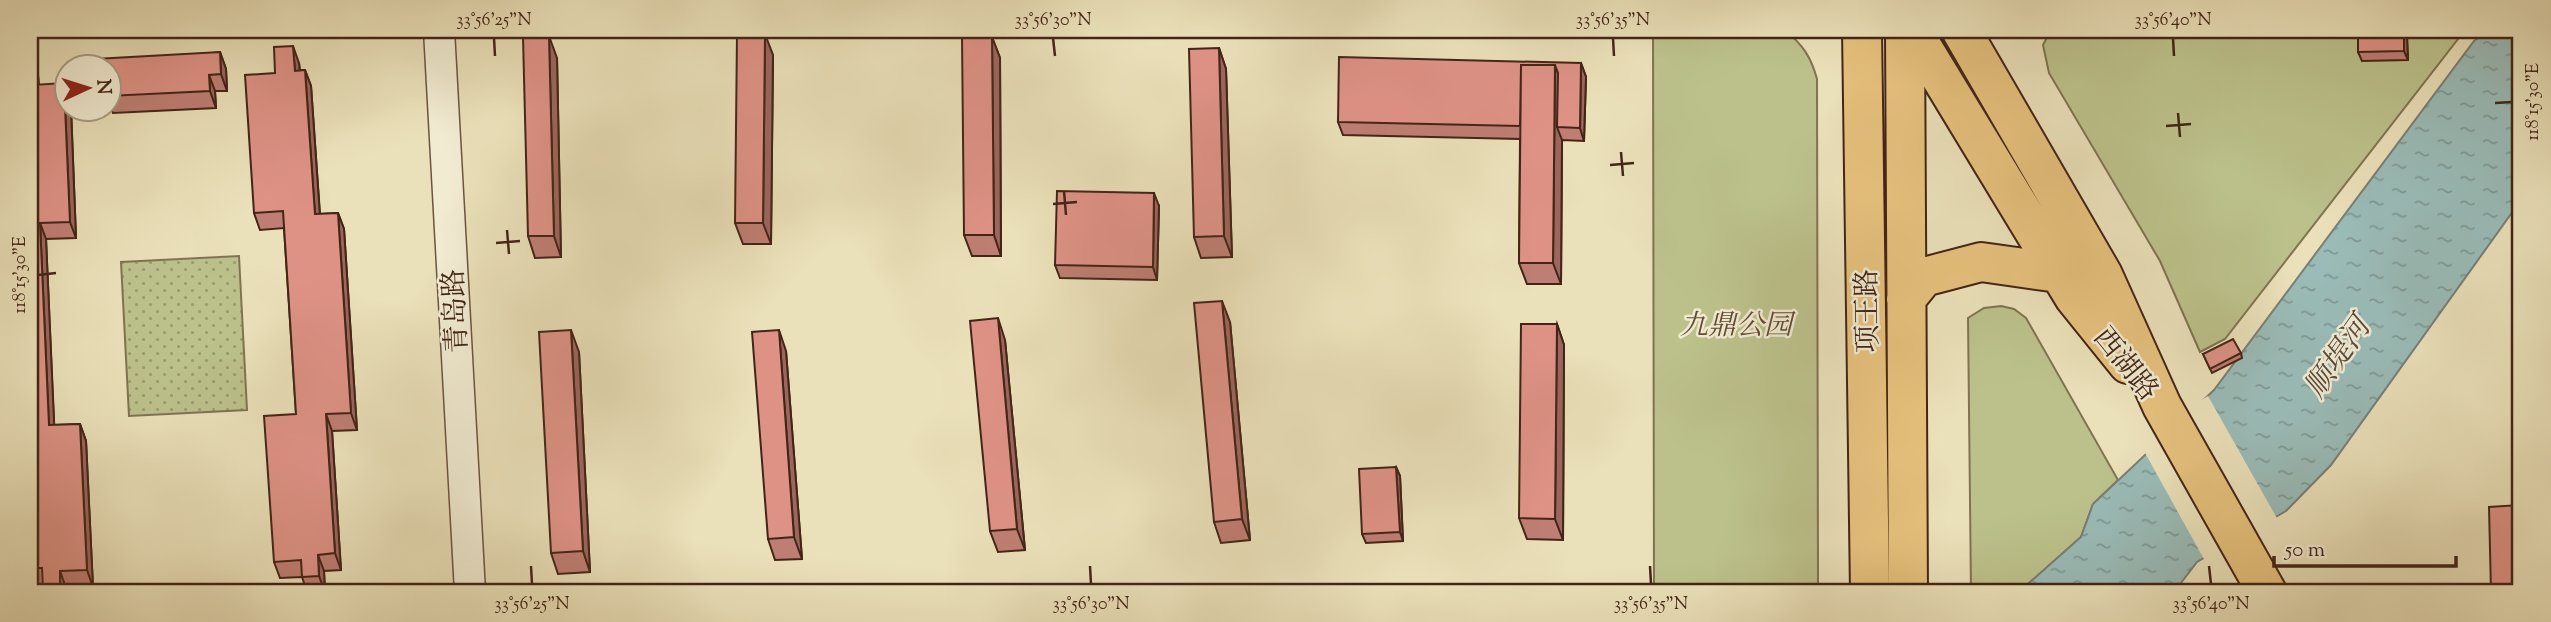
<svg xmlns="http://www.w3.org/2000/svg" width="2551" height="622" font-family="'Sorts Mill Goudy','Noto Serif SC',serif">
	<defs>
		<pattern id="grass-dots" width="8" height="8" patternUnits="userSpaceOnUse" patternTransform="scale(1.75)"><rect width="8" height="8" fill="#bcc18b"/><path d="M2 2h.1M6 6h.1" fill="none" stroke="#9a9d71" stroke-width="1.8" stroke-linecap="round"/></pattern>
		<pattern id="water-ripples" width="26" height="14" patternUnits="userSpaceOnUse" patternTransform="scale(1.75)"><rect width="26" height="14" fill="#9abbb7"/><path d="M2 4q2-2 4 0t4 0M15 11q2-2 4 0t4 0" fill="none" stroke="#7f9894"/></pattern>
	</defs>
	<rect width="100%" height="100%" fill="#eae0b9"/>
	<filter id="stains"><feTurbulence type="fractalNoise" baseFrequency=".00286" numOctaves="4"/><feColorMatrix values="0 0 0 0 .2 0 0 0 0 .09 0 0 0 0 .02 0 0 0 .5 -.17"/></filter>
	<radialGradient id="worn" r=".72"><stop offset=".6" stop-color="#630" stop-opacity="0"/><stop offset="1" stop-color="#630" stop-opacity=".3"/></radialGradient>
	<path fill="url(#grass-dots)" stroke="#807351" stroke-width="2" d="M239 256 247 410 129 416 121 262Z"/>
	<path fill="#bcc18b" stroke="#807351" stroke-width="2" d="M1653 30H1785C1803 45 1811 57 1817 79L1818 592H1654Z
		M2051 30H2465L2225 339 2200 352 2160 261 2049 73 2043 45Z
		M2001 306 2014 309 2026 318 2118 480 2093 504 2081 537 2019 592H1971L1968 318 1984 308Z"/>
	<path fill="url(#water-ripples)" stroke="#777f77" stroke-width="2" d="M2489 30H2521V200L2331 465 2286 511 2197 562 2174 592H2019L2081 537 2093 504 2214 390 2474 41Z"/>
	<path fill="#eae0b9" d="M2208 396 2278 520 2205 561 2144 451 2193 405Z"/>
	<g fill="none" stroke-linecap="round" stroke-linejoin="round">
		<g stroke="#6d5440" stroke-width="33">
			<path id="minor" d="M439 30 470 592"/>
		</g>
		<g stroke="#432517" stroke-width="42">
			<path id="major" d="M1862 30 1870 592
				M1905 30 1908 592
				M1912 30 2074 297 2128 364
				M1961 30 2103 275 2162 406 2267 592
				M1906 299 1924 277 1981 262 2059 273"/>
		</g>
		<use href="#minor" stroke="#f1ebd2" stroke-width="30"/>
		<use href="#major" stroke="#e5c07c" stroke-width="38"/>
	</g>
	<path fill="#bf7e73" stroke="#432517" stroke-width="2" d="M2385 30H2405L2407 37 2408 60 2362 61 2358 52 2385 32Z
		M992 37 1000 58 1001 256H972L964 235Z
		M1219 48 1226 69 1232 257 1201 258 1194 237Z
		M220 52 226 69 227 91H215L216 108 113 113 108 102V66Z
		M773 55 771 244H743L735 223Z
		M557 58 561 257 535 258 528 236Z
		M30 59H32L38 75 39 85 66 108H71L76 238 46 239 54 425 80 424 86 441 93 587 66 588V592H44L43 585H31L30 581Z
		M299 63 300 70H305L311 86 320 214 338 213 344 229 357 430 332 431 341 570 324 571 325 592H307L302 577 280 578 274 562 296 414 284 228 260 230 254 213Z
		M1581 63 1586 77 1584 141 1562 140 1561 284H1527L1519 263 1520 139 1343 135 1338 122Z
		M1159 206 1157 280 1060 278 1055 265Z
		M1230 322 1250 540 1221 543 1214 522Z
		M1557 324 1564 345 1563 540 1527 539 1519 518Z
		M1005 340 1025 550 998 552 990 531Z
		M786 351 802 559 775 560 768 539Z
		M579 352 590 572 558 574 551 553Z
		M2241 353 2242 358 2212 373 2203 354Z
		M1396 467 1400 476 1403 541 1366 543 1362 534Z"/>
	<path fill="#9b665e" stroke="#432517" stroke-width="2" d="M2404 30 2407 37 2408 60 2404 51Z
		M765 34 773 55 771 244 763 223Z
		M549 36 557 58 561 257 554 236Z
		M992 37 1000 58 1001 256 994 235Z
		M293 46 299 63 301 87 295 71Z
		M1219 48 1226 69 1232 257 1224 236Z
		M220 52 226 69 227 91 221 74Z
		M32 59 38 75 39 101 33 85Z
		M1581 63 1586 77 1584 141 1580 128Z
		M1555 65 1563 87 1557 127 1562 140 1561 284 1553 263Z
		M305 70 311 86 321 231 315 214Z
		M209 75 215 91 216 108 210 91Z
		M64 83 66 90V108H71L76 238 70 222Z
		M1154 193 1159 206 1157 280 1153 267Z
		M338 213 344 229 357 430 351 413Z
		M40 223 46 239 55 442 49 425Z
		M1222 301 1230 322 1250 540 1242 519Z
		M998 318 1005 340 1025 550 1017 529Z
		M1557 324 1564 345 1563 540 1555 519Z
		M571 330 579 352 590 572 583 551Z
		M779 330 786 351 802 559 794 537Z
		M326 414 332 431 341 570 335 553Z
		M80 424 86 441 93 587 87 570Z
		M1396 467 1400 476 1403 541 1400 532Z
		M318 555 324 571 325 592 319 576Z
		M60 571 66 588V592H62L60 588Z"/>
	<path fill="#de9286" stroke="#432517" stroke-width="2" d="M2385 30H2404V51L2358 52V32H2385Z
		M737 34H765L763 223H735Z
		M549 36 554 236H528L523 37Z
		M962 37H992L994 235H964Z
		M293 46 295 71 305 70 315 214 338 213 351 413 326 414 335 553 318 555 319 576 302 577 301 560 274 562 264 416 296 414 283 211 254 213 245 75 275 73 274 47Z
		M1219 48 1224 236 1194 237 1189 49Z
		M220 52 221 74 209 75 210 91 108 96V66H95V59Z
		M1339 57 1581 63 1580 128 1557 127 1558 73 1555 65H1521L1520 126 1338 122Z
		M30 59H32L33 85 64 83 70 222 40 223 49 425 80 424 87 570 60 571V588L43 589 42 568H30Z
		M1521 65H1555L1553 263H1519Z
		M1057 191 1154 193 1153 267 1055 265Z
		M1222 301 1242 519 1214 522 1194 303Z
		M998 318 1017 529 990 531 970 321Z
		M1521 324H1557L1555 519 1519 518Z
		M571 330 583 551 551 553 539 332Z
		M779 330 794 537 768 539 752 332Z
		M2233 339 2241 353 2210 369 2203 354Z
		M1396 467 1400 532 1362 534 1359 469Z
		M2520 505 2521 592H2491L2489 507Z"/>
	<path fill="none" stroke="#432517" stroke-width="2.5" d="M494 38 495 56M1053 38 1055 56M1613 38 1614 56M2173 38 2174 56M2495 103 2512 102M2178 113 2180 137M2166 126 2191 124M1621 152 1623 176M1610 165 1634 163M1064 191 1066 215M1053 204 1077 202M507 230 509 254M496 243 520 241M38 275 56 273M531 566 532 584M1090 566 1091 584M1650 566 1651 584M2209 566 2211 584"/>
	<g text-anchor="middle" stroke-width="5" stroke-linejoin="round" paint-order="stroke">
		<g font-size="28" fill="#432517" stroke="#f1ebd2">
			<text transform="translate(454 311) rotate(-93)" y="10">青岛路</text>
			<text transform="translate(1866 311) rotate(-91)" y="10">项王路</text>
			<text transform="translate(2127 363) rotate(51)" y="10">西湖路</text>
		</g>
		<g font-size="28" font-style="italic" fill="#614c34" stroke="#f1ebd2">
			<text x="1736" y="334">九鼎公园</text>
		</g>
		<g font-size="30" font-style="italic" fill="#594a3f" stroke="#f1ebd2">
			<text transform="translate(2337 357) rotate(-55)" y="10">顺堤河</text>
		</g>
	</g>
	<rect width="2551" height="622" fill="none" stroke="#eae0b9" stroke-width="77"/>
	<g transform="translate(88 88) rotate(86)"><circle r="33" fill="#f1ebd2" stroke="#ab9c87" stroke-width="2"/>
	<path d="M0-5L12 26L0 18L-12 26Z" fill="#8f2418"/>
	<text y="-10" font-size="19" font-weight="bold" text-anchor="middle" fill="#432517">N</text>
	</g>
	<path d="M2274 556v10h182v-10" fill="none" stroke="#432517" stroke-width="3.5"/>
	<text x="2285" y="556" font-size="21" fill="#432517" stroke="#f1ebd2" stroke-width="5" paint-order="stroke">50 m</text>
	<rect x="38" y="38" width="2474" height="546" fill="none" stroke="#432517" stroke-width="2.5"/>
	<g font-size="18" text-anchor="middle" fill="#432517">
		<text x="494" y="25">33°56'25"N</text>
		<text x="1053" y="25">33°56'30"N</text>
		<text x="1613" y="25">33°56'35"N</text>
		<text x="2173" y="25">33°56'40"N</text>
		<text transform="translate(2532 102) rotate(-90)" y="6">118°15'30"E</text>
		<text transform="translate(19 275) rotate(-90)" y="6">118°15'30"E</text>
		<text x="532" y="609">33°56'25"N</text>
		<text x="1091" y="609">33°56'30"N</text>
		<text x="1651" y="609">33°56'35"N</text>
		<text x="2211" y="609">33°56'40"N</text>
	</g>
	<rect width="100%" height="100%" filter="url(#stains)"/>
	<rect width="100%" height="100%" fill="url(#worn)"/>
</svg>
